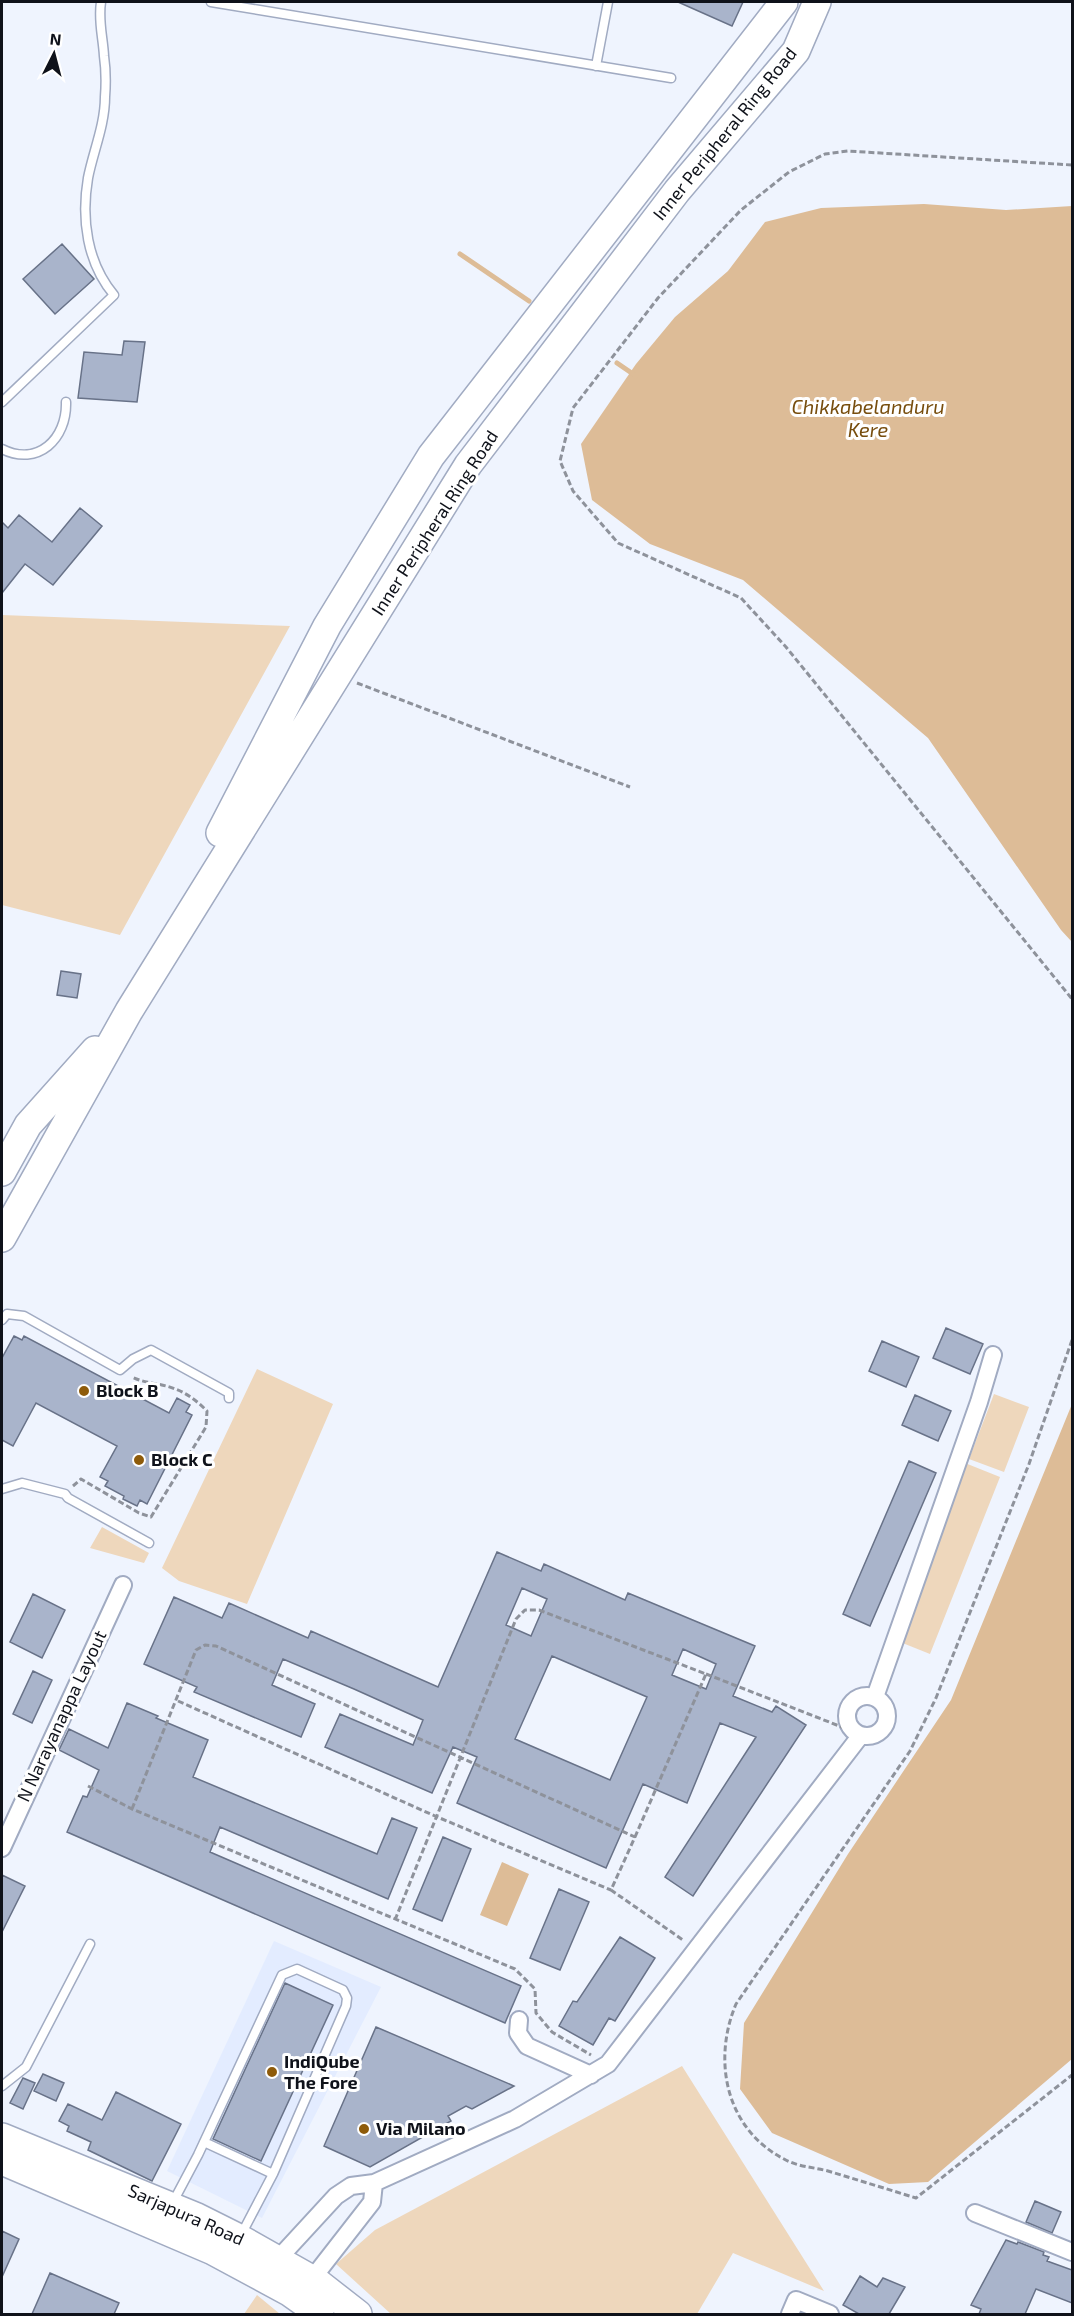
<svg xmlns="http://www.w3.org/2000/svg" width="1074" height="2316" font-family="'Exo 2',sans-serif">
	<rect width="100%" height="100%" fill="#eff4fe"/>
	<path fill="#e3ecff" d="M274 1941 381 1987 262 2218 167 2171Z"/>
	<path fill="#eed7bc" d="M2 615 290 626 120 935 2 905Z
		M257 1369 333 1404 247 1604 179 1581 162 1568Z
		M994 1394 1029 1407 1004 1472 969 1459Z
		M965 1463 1000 1477 930 1654 895 1640Z
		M102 1527 149 1553 144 1563 90 1548Z
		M682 2066 824 2291 733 2253 697 2314H391L336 2264 375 2230Z
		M257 2295 280 2314H244Z"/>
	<path fill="#ddbc97" d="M924 204 1006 210 1072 206V942L1061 930 928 738 743 580 650 544 592 500 581 444 636 364 675 317 728 271 765 222 821 208Z
		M1072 1404V2059L928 2182 889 2184 772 2133 740 2089 744 2023 848 1854 951 1700Z
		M502 1862 529 1874 507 1926 480 1915Z"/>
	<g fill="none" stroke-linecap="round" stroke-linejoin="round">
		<path stroke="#ddbc97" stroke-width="5" d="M460 254 529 301
			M617 363 636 376"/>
	</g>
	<path fill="#a9b4cb" stroke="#687288" stroke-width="1.5" fill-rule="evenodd" d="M678 2H743L732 26Z
		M62 244 94 279 55 314 23 279Z
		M124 341 145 342 137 402 78 398 84 352 122 355Z
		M80 508 102 526 53 585 25 564 2 593V522L8 528 19 515 52 542Z
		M61 971 81 974 77 998 57 995Z
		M946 1328 983 1344 970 1374 933 1358Z
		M14 1336 22 1340 24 1336 169 1413 177 1398 190 1405 186 1412 192 1415 147 1504 140 1500 137 1506 123 1499 124 1496 105 1486 108 1481 100 1477 117 1446 36 1403 13 1446 2 1440V1358Z
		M882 1341 919 1357 906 1387 869 1371Z
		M915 1395 951 1411 938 1441 902 1425Z
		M909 1461 936 1473 870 1626 843 1614Z
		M497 1552 541 1571 544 1564 625 1600 628 1593 755 1646 733 1696 772 1712 776 1706 806 1725 693 1896 665 1877 756 1737 720 1723 687 1803 643 1784 606 1868 457 1803 477 1757 453 1747 432 1793 325 1747 340 1714 413 1745 423 1720 354 1689 283 1659 272 1685 315 1704 301 1737 194 1692 197 1687 144 1664 174 1597 222 1618 229 1603 308 1638 311 1631 438 1687ZM522 1588 547 1599 531 1636 506 1625ZM683 1649 716 1664 706 1689 672 1675ZM552 1656 647 1697 610 1780 515 1739Z
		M33 1594 65 1610 42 1658 10 1642Z
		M33 1671 52 1680 32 1723 13 1714Z
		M127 1703 158 1716 156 1718 208 1740 193 1777 377 1854 392 1818 417 1828 388 1899 220 1827 210 1852 521 1986 505 2023 67 1832 83 1796 87 1797 99 1770 59 1750 69 1729 108 1748Z
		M443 1837 471 1849 442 1921 413 1909Z
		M2 1875 25 1886 2 1932Z
		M559 1889 589 1902 560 1970 530 1958Z
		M620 1937 655 1958 615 2021 609 2018 593 2045 559 2026 573 2001 577 2002Z
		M285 1983 333 2005 261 2161 213 2139Z
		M376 2027 514 2086 472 2109 466 2106 448 2116 451 2121 370 2167 324 2146Z
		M43 2074 64 2083 56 2101 34 2091Z
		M23 2078 35 2083 23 2109 10 2103Z
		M116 2092 181 2124 152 2181 88 2150 91 2142 67 2131 69 2126 59 2121 68 2104 102 2120Z
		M1035 2201 1061 2212 1052 2233 1026 2222Z
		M2 2231 19 2239 2 2277Z
		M1006 2240 1017 2244 1018 2242 1044 2252 1043 2255 1049 2257 1047 2261 1072 2270V2303L1036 2289 1025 2314H979L981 2309 971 2305Z
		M50 2273 119 2303 114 2314H32Z
		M860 2276 877 2287 883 2278 905 2287 889 2314H859L843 2305Z"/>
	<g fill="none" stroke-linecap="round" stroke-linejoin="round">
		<g stroke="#a1abc2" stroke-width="11">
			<path id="lane" d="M211 2 671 78
				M596 66 608 2
				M2 402 114 295C87 263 81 219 88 178 93 152 105 125 105 97 106 84 106 70 104 56 103 37 98 21 101 2
				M2 449C38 467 67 439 66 402
				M2 1320 7 1314 24 1316 120 1370 133 1359 151 1350 229 1393V1398
				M2 1489 22 1483 65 1494 68 1498 149 1543
				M2 2086 26 2067 90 1944
				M204 2142 273 2174
				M172 2204 198 2155 282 1975 297 1969 343 1990 347 1998 346 2006 273 2174 241 2235"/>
		</g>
		<g stroke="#a1abc2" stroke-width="20">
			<path id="street" d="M847 1716a20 20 0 1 1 40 0a20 20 0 1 1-40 0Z
				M875 1697 979 1402 993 1355
				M2 1848 123 1585
				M519 2020 518 2033 527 2046 591 2075
				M975 2213 1072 2252
				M278 2259 336 2196 351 2186 374 2183 515 2119 608 2064 861 1735
				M312 2279 372 2202 374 2183
				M790 2314 796 2300 830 2314"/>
		</g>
		<g stroke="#a1abc2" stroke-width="30">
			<path id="primary" d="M220 833 327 626 431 456 784 2
				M2 1172 28 1125 95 1050
				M2 1238 129 1011 468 465 677 191 796 51 817 2
				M2 2137 197 2217 239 2238 317 2282 358 2314
				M2 2161 213 2251 289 2292 320 2314"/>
		</g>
		<path stroke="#8e929b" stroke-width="3" stroke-dasharray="6 3" stroke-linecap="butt" d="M1072 165 848 151 825 154 789 172 741 210 658 298 573 408 560 461 573 491 618 543 741 598 786 647 1072 999
			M357 683 630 787
			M1072 1340 1029 1464 936 1698 910 1751 736 2004C712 2061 726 2129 784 2159 798 2167 813 2167 828 2171 858 2180 887 2189 916 2198L1072 2075
			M73 1486 81 1479 139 1513 151 1517 206 1427 207 1411C198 1402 187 1393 175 1389 161 1383 146 1384 132 1377
			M706 1674 847 1729
			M178 1701 435 1816 611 1890
			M88 1786 132 1809 515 1969 535 1989 536 2013 552 2032 591 2055
			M132 1809 196 1650 205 1645 216 1646 635 1837 611 1890 683 1940
			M395 1920 516 1619 525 1610H539L706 1674 635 1837"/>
		<use href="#lane" stroke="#fff" stroke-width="8"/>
		<use href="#street" stroke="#fff" stroke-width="16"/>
		<use href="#primary" stroke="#fff" stroke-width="27"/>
	</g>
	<g fill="#8e5b0a" stroke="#fff" stroke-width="2">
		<circle cx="84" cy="1391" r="6"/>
		<circle cx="139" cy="1460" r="6"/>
		<circle cx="272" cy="2072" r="6"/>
		<circle cx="364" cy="2129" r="6"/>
	</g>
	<g text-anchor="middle" stroke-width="6" stroke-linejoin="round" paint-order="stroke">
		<g font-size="18" fill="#0f121a" stroke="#fff">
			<text transform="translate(725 134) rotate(-51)" y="6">Inner Peripheral Ring Road</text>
			<text transform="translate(435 523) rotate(-57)" y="6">Inner Peripheral Ring Road</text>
			<text transform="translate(62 1716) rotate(-65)" y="6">N Narayanappa Layout</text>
			<text transform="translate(186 2215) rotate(24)" y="6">Sarjapura Road</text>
		</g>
		<g font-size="18" font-weight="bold" fill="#0f121a" stroke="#fff" text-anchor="start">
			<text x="96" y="1397">Block B</text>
			<text x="151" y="1466">Block C</text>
			<text x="284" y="2068">IndiQube<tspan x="284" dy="21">The Fore</tspan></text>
			<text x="376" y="2135">Via Milano</text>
		</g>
		<g font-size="20" font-style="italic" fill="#774d0d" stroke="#fff">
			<text x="868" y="414">Chikkabelanduru<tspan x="868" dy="23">Kere</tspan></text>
		</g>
	</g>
	<rect width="1074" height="2316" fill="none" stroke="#0f121a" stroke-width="6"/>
	<g transform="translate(54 54) rotate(6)" stroke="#ffffff" stroke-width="4.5" paint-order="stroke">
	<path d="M0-4.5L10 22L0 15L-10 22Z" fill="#0f121a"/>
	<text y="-9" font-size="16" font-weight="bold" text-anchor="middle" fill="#0f121a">N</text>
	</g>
</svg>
